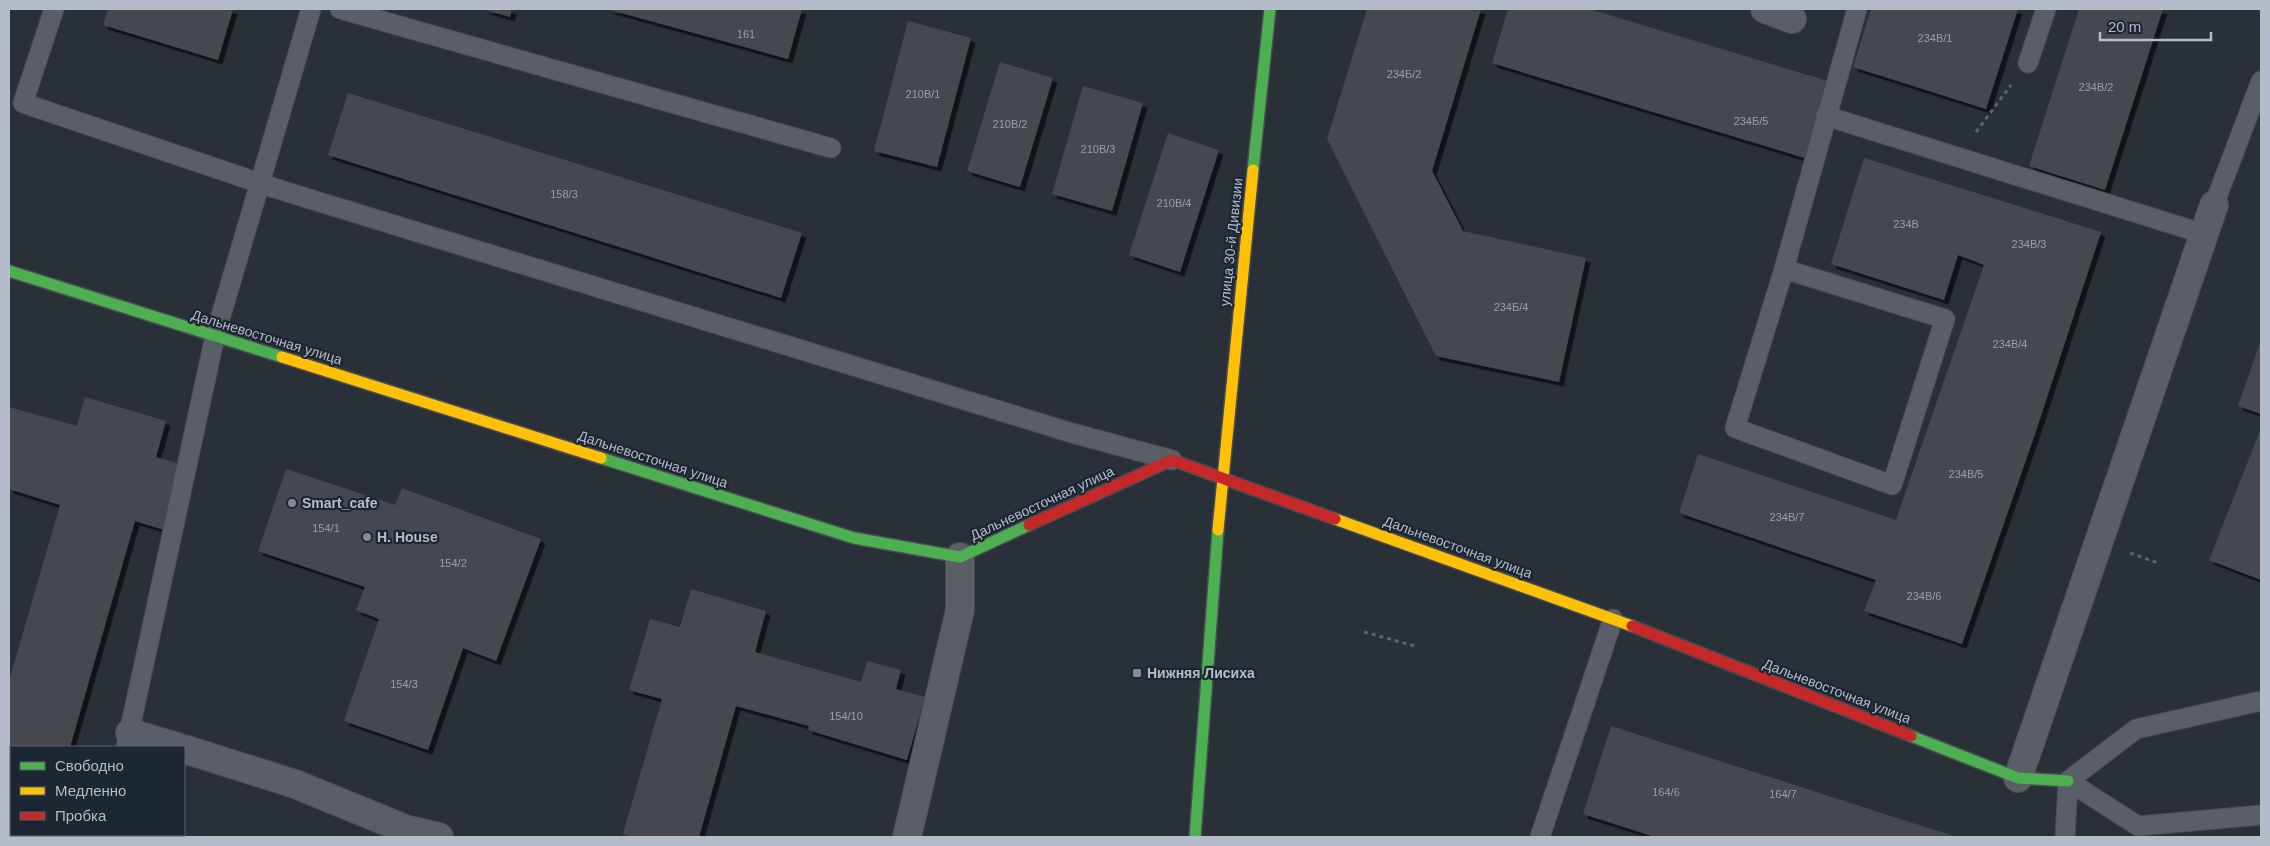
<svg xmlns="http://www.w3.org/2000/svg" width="2270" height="846" font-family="Arial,sans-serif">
	<defs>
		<filter id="shadow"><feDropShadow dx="4.5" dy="4.5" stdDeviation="0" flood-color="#0009"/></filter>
	</defs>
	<rect width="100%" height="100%" fill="#2a3038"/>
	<path fill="#444950" filter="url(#shadow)" d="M108 9H233L218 60 103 25Z
		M482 9H512L510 17Z
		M607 9H802L788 59Z
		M1367 9H1481L1432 171 1463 231 1586 258 1559 382 1436 356 1327 139Z
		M1508 9H1589L1831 82 1808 159 1492 63Z
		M1871 9H2018L1986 109 1853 67Z
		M2079 9H2163L2105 190 2029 166Z
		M908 21 971 38 937 167 874 151Z
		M1000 62 1053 78 1020 187 967 171Z
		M1083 86 1143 103 1112 211 1052 194Z
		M348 93 802 233 781 298 328 155Z
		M1168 133 1219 150 1180 272 1129 255Z
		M1864 158 2101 232 2037 428 1962 644 1864 611 1876 580 1679 513 1698 454 1896 520 1984 265 1958 255 1944 300 1831 264Z
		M2261 340V414L2238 406Z
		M85 397 166 421 156 457 187 466 168 531 135 521 70 747H11V835H79V837H9V681L60 505 9 489V407L77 426Z
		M2261 428V580L2209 560Z
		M286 469 395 505 402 488 541 539 496 661 463 648 428 750 344 721 379 619 356 610 365 587 258 551Z
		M691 589 766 611 755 652 861 682 867 661 901 670 896 689 925 697 907 760 808 730 809 726 736 706 699 837H633L623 834 662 699 629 690 650 619 680 627Z
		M1611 726 1897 818 1957 837H1655L1583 814Z"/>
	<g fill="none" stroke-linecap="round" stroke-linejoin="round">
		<g stroke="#484c53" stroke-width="21">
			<path id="lane" d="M54 9 23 103 274 188 1072 433 1172 460
				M340 9 831 148
				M2028 63 2046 9
				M1826 116 2204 234
				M2214 205 2261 81
				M1784 269 1945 319 1892 485 1735 428 1784 269 1857 9
				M126 747 215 336 311 9
				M2068 781 2138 826 2261 815
				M99 837V835
				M1540 837 1613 619
				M2065 837 2068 781 2136 729 2261 701"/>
		</g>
		<g stroke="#484c53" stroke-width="30">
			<path id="street" d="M1765 9 1792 19
				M130 733 177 747
				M184 749 295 784 405 829 439 837
				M2018 778 2214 205
				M907 837 960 610V557"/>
		</g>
		<g stroke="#484c53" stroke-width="14">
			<path id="fast" d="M1253 170 1270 9
				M9 271 282 357
				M601 458 854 538 960 557 1029 525
				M1911 736 2018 778 2068 781
				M1195 837 1218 530"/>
		</g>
		<g stroke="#484c53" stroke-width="14">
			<path id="slow" d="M282 357 601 458
				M1335 519 1632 626
				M1218 530 1253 170"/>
		</g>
		<g stroke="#484c53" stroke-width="14">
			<path id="jam" d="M1029 525 1172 460 1335 519
				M1632 626 1911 736"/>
		</g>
		<path stroke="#5d636a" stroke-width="3" stroke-dasharray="4 4" stroke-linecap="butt" d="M1976 132 2011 85
			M2130 553 2158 563
			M1364 632 1415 646"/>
		<use href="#lane" stroke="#5a5e66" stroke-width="19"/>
		<use href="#street" stroke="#5a5e66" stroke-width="28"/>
		<use href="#fast" stroke="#4caf50" stroke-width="11"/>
		<use href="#slow" stroke="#ffc107" stroke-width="11"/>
		<use href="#jam" stroke="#c62828" stroke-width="11"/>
	</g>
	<g fill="#848b96" stroke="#1d2633" stroke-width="2">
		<circle cx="292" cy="503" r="5"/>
		<circle cx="367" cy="537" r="5"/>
		<rect x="1132" y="668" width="10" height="10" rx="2.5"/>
	</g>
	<g text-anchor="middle" stroke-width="4.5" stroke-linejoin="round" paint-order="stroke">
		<g font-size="11" fill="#989fab">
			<text x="746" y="38">161</text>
			<text x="1935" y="42">234В/1</text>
			<text x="1404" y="78">234Б/2</text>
			<text x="2096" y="91">234В/2</text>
			<text x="923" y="98">210В/1</text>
			<text x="1751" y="125">234Б/5</text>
			<text x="1010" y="128">210В/2</text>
			<text x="1098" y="153">210В/3</text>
			<text x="564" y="198">158/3</text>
			<text x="1174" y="207">210В/4</text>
			<text x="1906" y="228">234В</text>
			<text x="2029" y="248">234В/3</text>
			<text x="1511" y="311">234Б/4</text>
			<text x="2010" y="348">234В/4</text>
			<text x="1966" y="478">234В/5</text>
			<text x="1787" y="521">234В/7</text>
			<text x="326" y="532">154/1</text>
			<text x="453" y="567">154/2</text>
			<text x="1924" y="600">234В/6</text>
			<text x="404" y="688">154/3</text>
			<text x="846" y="720">154/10</text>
			<text x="1666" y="796">164/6</text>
			<text x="1783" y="798">164/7</text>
		</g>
		<g font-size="14" fill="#b4bcc9" stroke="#1d2633">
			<text transform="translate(1231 242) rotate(-84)" y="5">улица 30-й Дивизии</text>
			<text transform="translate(267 337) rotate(17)" y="5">Дальневосточная улица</text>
			<text transform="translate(653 459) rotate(18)" y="5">Дальневосточная улица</text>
			<text transform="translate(1042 503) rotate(-25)" y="5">Дальневосточная улица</text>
			<text transform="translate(1458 547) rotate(20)" y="5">Дальневосточная улица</text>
			<text transform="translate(1837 691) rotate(21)" y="5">Дальневосточная улица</text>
		</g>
		<g font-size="14" font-weight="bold" fill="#b4bcc9" stroke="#1d2633" text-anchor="start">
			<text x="302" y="508">Smart_cafe</text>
			<text x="377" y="542">H. House</text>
			<text x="1147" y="678">Нижняя Лисиха</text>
		</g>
	</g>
	<rect width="2270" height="846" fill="none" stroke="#b4bcc9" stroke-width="20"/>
	<rect x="10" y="746" width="175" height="90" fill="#1d2633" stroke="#59626f"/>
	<rect x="20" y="762" width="25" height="8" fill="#4caf50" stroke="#59626f"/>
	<text x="55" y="771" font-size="15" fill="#b4bcc9">Свободно</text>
	<rect x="20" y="787" width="25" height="8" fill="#ffc107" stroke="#59626f"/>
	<text x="55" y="796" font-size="15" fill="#b4bcc9">Медленно</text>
	<rect x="20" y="812" width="25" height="8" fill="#c62828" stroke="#59626f"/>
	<text x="55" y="821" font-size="15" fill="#b4bcc9">Пробка</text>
	<path d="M2100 32v8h111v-8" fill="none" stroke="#b4bcc9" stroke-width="2.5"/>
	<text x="2108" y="32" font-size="15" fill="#b4bcc9" stroke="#1d2633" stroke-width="4" paint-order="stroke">20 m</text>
</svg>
